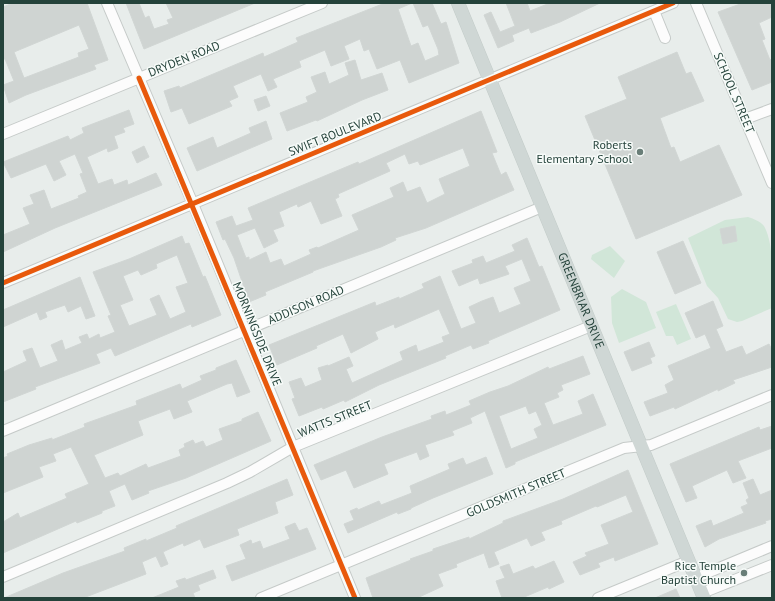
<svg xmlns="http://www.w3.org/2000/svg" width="775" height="601" font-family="'PT Sans',sans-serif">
	<rect width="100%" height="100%" fill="#e8edeb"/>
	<path fill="#d1e6d8" d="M748 217C754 219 760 221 764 226 775 245 772 285 772 308L742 321 737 322 728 319 718 298 707 286 688 238 725 220Z
		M610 246 625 261 614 278 591 259 592 255Z
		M622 289 646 302 656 328 619 343 612 323 611 297Z
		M676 304 691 339 677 345 673 336H666L656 312Z"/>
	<path fill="#cfd4d2" stroke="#d1d6d4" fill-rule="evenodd" d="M13 3H87L108 60 94 65 96 69 26 95 9 103 3 85 14 81 5 59H3V7ZM79 25 89 49 78 53 79 57 24 78 14 52Z
		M126 3H139L145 18 149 16 154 29 169 24 167 20 173 18 166 3H255L144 49Z
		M385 3H412L398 9 411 46 418 43 425 61 439 55 438 49 428 25 423 27 413 3H432L441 24 446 22 459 63 409 83 400 60 377 69 369 49 364 51 360 39 344 46 349 59 331 66 325 50 299 61 301 67 273 79 277 87 268 91 261 74 233 86 238 97 229 101 232 106 189 124 182 108 171 112 164 91 179 86 180 88 263 53 264 57 298 42 296 38Z
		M506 3H527L530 11 550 3H600L560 22 531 33 529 28 512 35 514 41 498 48 484 15 491 12 500 32 515 26Z
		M743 3H772V17L759 23 765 39 762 40 770 60 772 59V82L752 90 718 12Z
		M677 52 686 74 691 72 704 101 660 118 671 148 674 147 680 162 719 145 742 195 636 239 585 116 627 99 618 77Z
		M355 60 361 80 382 73 388 90 362 100 317 121 316 120 287 131 280 113 308 102 306 97 317 92 311 77 325 72 329 84 349 75 345 63Z
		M266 96 270 106 258 111 254 100Z
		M129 110 134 124 123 128 125 132 114 136 118 148 108 152 107 148 87 157 98 184 112 179 114 185 127 180 128 185 156 173 162 185 55 228 3 252V235L30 224 23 208 34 204 30 195 44 190 51 209 79 198 78 196 87 192 80 174 83 173 75 154 59 161 66 175 54 181 46 164 11 178 3 162 68 136 70 140 84 133 82 128Z
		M481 111 497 152 492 153 501 175 506 172 514 190 426 228 395 238 396 240 381 247 313 271V272L265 292 266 295 249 302 234 258 225 239 223 240 216 222 232 216 236 226 253 220 248 208 358 162 359 164ZM463 148 470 166 439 179 445 194 427 203 420 187 407 192 403 182 390 188 394 197 352 215 359 230 318 248 317 247 309 250 311 254 284 266 281 259 270 263 266 252 249 260V257L246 258 237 235 255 228 264 248 278 241 273 230 284 226 279 212 297 204 298 207 311 201 321 224 342 216 335 199 339 197 338 194 390 171 386 163 405 154 409 164 418 161 420 165Z
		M266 121 272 139 197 171 187 148 213 137 217 148 251 133 249 128Z
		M144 146 149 157 137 163 132 152Z
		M735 226 737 241 723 244 720 229Z
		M182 236 185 244 189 243 203 277 205 276 221 315 192 327 191 324 115 356 111 348 96 354 100 363 35 387 36 389 3 402V372L27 361 23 351 32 348 40 368 58 361 51 345 62 340 65 350 82 343 79 337 87 334 89 339 99 334 100 338 115 332 108 316 111 315 93 272 129 259ZM177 255 188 283 176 287 186 312 170 319 159 295 150 299 157 315 129 326 120 305 133 300 123 276 138 270 141 275 157 268 156 264Z
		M527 238 539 267 542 266 560 310 488 341 489 343 473 349 471 345 445 356 446 358 379 385 345 402 344 400 323 409 322 407 299 416 292 399 295 398 289 382 301 378 305 387 322 380 318 368 328 365V366L349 357 353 366 346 369 352 383 403 360 400 352 416 345 418 352 444 342 442 337 450 334 439 309 395 328 394 324 375 332 378 339 351 353 343 334 316 346 317 348 277 365 269 345 375 302 376 306 399 297V299L424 288 422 284 440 276 461 329 476 323 469 307 482 301 493 297 499 313 521 304 514 288 531 281 522 259 505 266 509 274 480 284 478 278 459 286 452 271 473 263 472 260 483 256 486 263 515 251 512 245Z
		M683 241 701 283 675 294 657 252Z
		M80 277 95 316 86 319 81 306 68 312 65 305 45 312 47 317 40 320 37 312 3 327V310Z
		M713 301 723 326 716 329 726 352 742 346 746 355 769 344 772 350V367L733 380 735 383 718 391V389L675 409 674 407 650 416 644 402 668 393 665 385 674 380 668 366 711 348 705 334 696 338 685 313Z
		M649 342 655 356 650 358 652 363 632 371 624 352Z
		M583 356 590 374 561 385 563 390 557 393 559 397 544 403 553 425 583 414 578 401 593 394 606 425 515 462V464L506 468 485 411 470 418 472 423 452 431 454 435 425 445 429 456 420 460 417 452 384 464 388 474 354 488 346 470 321 480 314 465 382 437 432 419 431 416 445 411 446 415 471 405 469 401 490 392 508 386 548 367 549 369ZM526 406 529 414 536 411 542 425 534 429 538 438 511 449 499 416Z
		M236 360 250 392 237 397 232 383 227 384 187 401 192 412 174 419 170 409 138 421 143 435 94 455 105 478 118 473 120 476 146 464 148 468 181 456 179 450 185 447 184 444 193 440 195 444 203 441 206 447 223 440 219 429 242 421V419L258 412 271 441 186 478 148 491 149 493 132 500 125 484 109 491 115 506 102 511V513L77 523 76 521 3 553V522L18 513 20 518 67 498 65 494 89 484 71 447 53 454 56 461 39 467 43 477 3 493V458L8 456 7 454 29 445 52 438V440L85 427 84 424 137 405 136 401 180 384 182 389 202 380 200 376 216 370V368Z
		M772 426V448L738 461 746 478 733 483 727 470 692 486 697 498 686 502 670 464 759 427 760 430Z
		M486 457 493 474 433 498 411 508V509L398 514 397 512 348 533 344 524 354 520 350 511 357 508 358 510 379 501 381 505 412 493 410 486 450 469 448 464 463 458 466 465Z
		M628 470 658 544 615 561 614 557 598 563 600 567 580 575 573 562 587 556 585 553 609 544 601 525 633 512 626 495 597 507 596 506 561 521 562 524 541 532 545 540 531 546 527 538 494 552 499 564 489 568 484 553 456 564 457 567 438 574 443 586 417 598H373L366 578 411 560 410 559 433 551V549L469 537V539L503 523V521L563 499Z
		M287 479 293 495 275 502 278 513 237 529 239 535 204 548 200 539 184 546 183 543 167 550 163 552 168 564 161 567 156 556 142 562 146 574 83 598H4L63 573 125 551 124 548 146 539V541L177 528 176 526Z
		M753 479 760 495 772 490V519L765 521 766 523 719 539 705 547 696 526 711 520 713 526 744 513 741 507 748 504 746 500 749 498 743 483Z
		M295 523 299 531 307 528 316 549 232 581 226 566 246 559 240 545 251 540 252 544 260 541 263 549 290 539 285 527Z
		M554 561 564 582 549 589 548 587 522 598H502L496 581 505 578 500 567 509 564 513 574 533 566 535 569Z
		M213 570 216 578 198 585 200 590 193 593 195 598H152L179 587 176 581 185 578 186 580Z
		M676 589 680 598H655Z"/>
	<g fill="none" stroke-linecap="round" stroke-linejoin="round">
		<g stroke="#c5cac8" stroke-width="12">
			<path id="minor" d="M107 3 193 204 355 598
				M696 3 772 183
				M654 11 665 38
				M745 119 772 109
				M3 134 322 3
				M3 283 673 3
				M3 431 542 207
				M3 577 227 483 250 472 293 447 591 326
				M695 578 772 546
				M702 593 772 565
				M261 598 624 448 651 445 772 395
				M598 598 688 561"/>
		</g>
		<g stroke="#c3ccc9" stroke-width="14">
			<g id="major">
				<path id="s1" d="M458 3 704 598"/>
			</g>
		</g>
		<use href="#minor" stroke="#fcfcfc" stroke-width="10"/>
		<use href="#major" stroke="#cfd7d5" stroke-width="13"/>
		<g stroke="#f7fbf9" stroke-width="8">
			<path id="cycleway" d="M139 78 355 598
				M3 283 673 3"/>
		</g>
		<use href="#cycleway" stroke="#e8590c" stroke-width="5"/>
	</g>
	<g fill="#697e78" stroke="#f7fbf9" stroke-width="1.5">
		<circle cx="640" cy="152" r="4"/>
		<circle cx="744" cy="573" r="4"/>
	</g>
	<g text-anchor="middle" stroke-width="3" stroke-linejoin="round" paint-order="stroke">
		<g font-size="12" fill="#24423a" stroke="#f7fbf9">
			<text transform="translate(184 59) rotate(-22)" y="4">DRYDEN ROAD</text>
			<text transform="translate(734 93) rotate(67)" y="4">SCHOOL STREET</text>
			<text transform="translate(335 134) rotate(-22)" y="4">SWIFT BOULEVARD</text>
			<text dy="4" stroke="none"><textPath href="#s1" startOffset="322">GREENBRIAR DRIVE</textPath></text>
			<text transform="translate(306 305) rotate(-23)" y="4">ADDISON ROAD</text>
			<text transform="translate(257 334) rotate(68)" y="4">MORNINGSIDE DRIVE</text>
			<text transform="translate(335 419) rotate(-22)" y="4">WATTS STREET</text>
			<text transform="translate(516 493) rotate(-23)" y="4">GOLDSMITH STREET</text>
		</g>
		<g font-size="12" fill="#24423a" stroke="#f7fbf9" text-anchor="end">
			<text x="632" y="149">Roberts<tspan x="632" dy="14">Elementary School</tspan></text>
			<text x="736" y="570">Rice Temple<tspan x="736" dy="14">Baptist Church</tspan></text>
		</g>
	</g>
	<rect width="775" height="601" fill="none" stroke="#24423a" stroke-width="8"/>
</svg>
